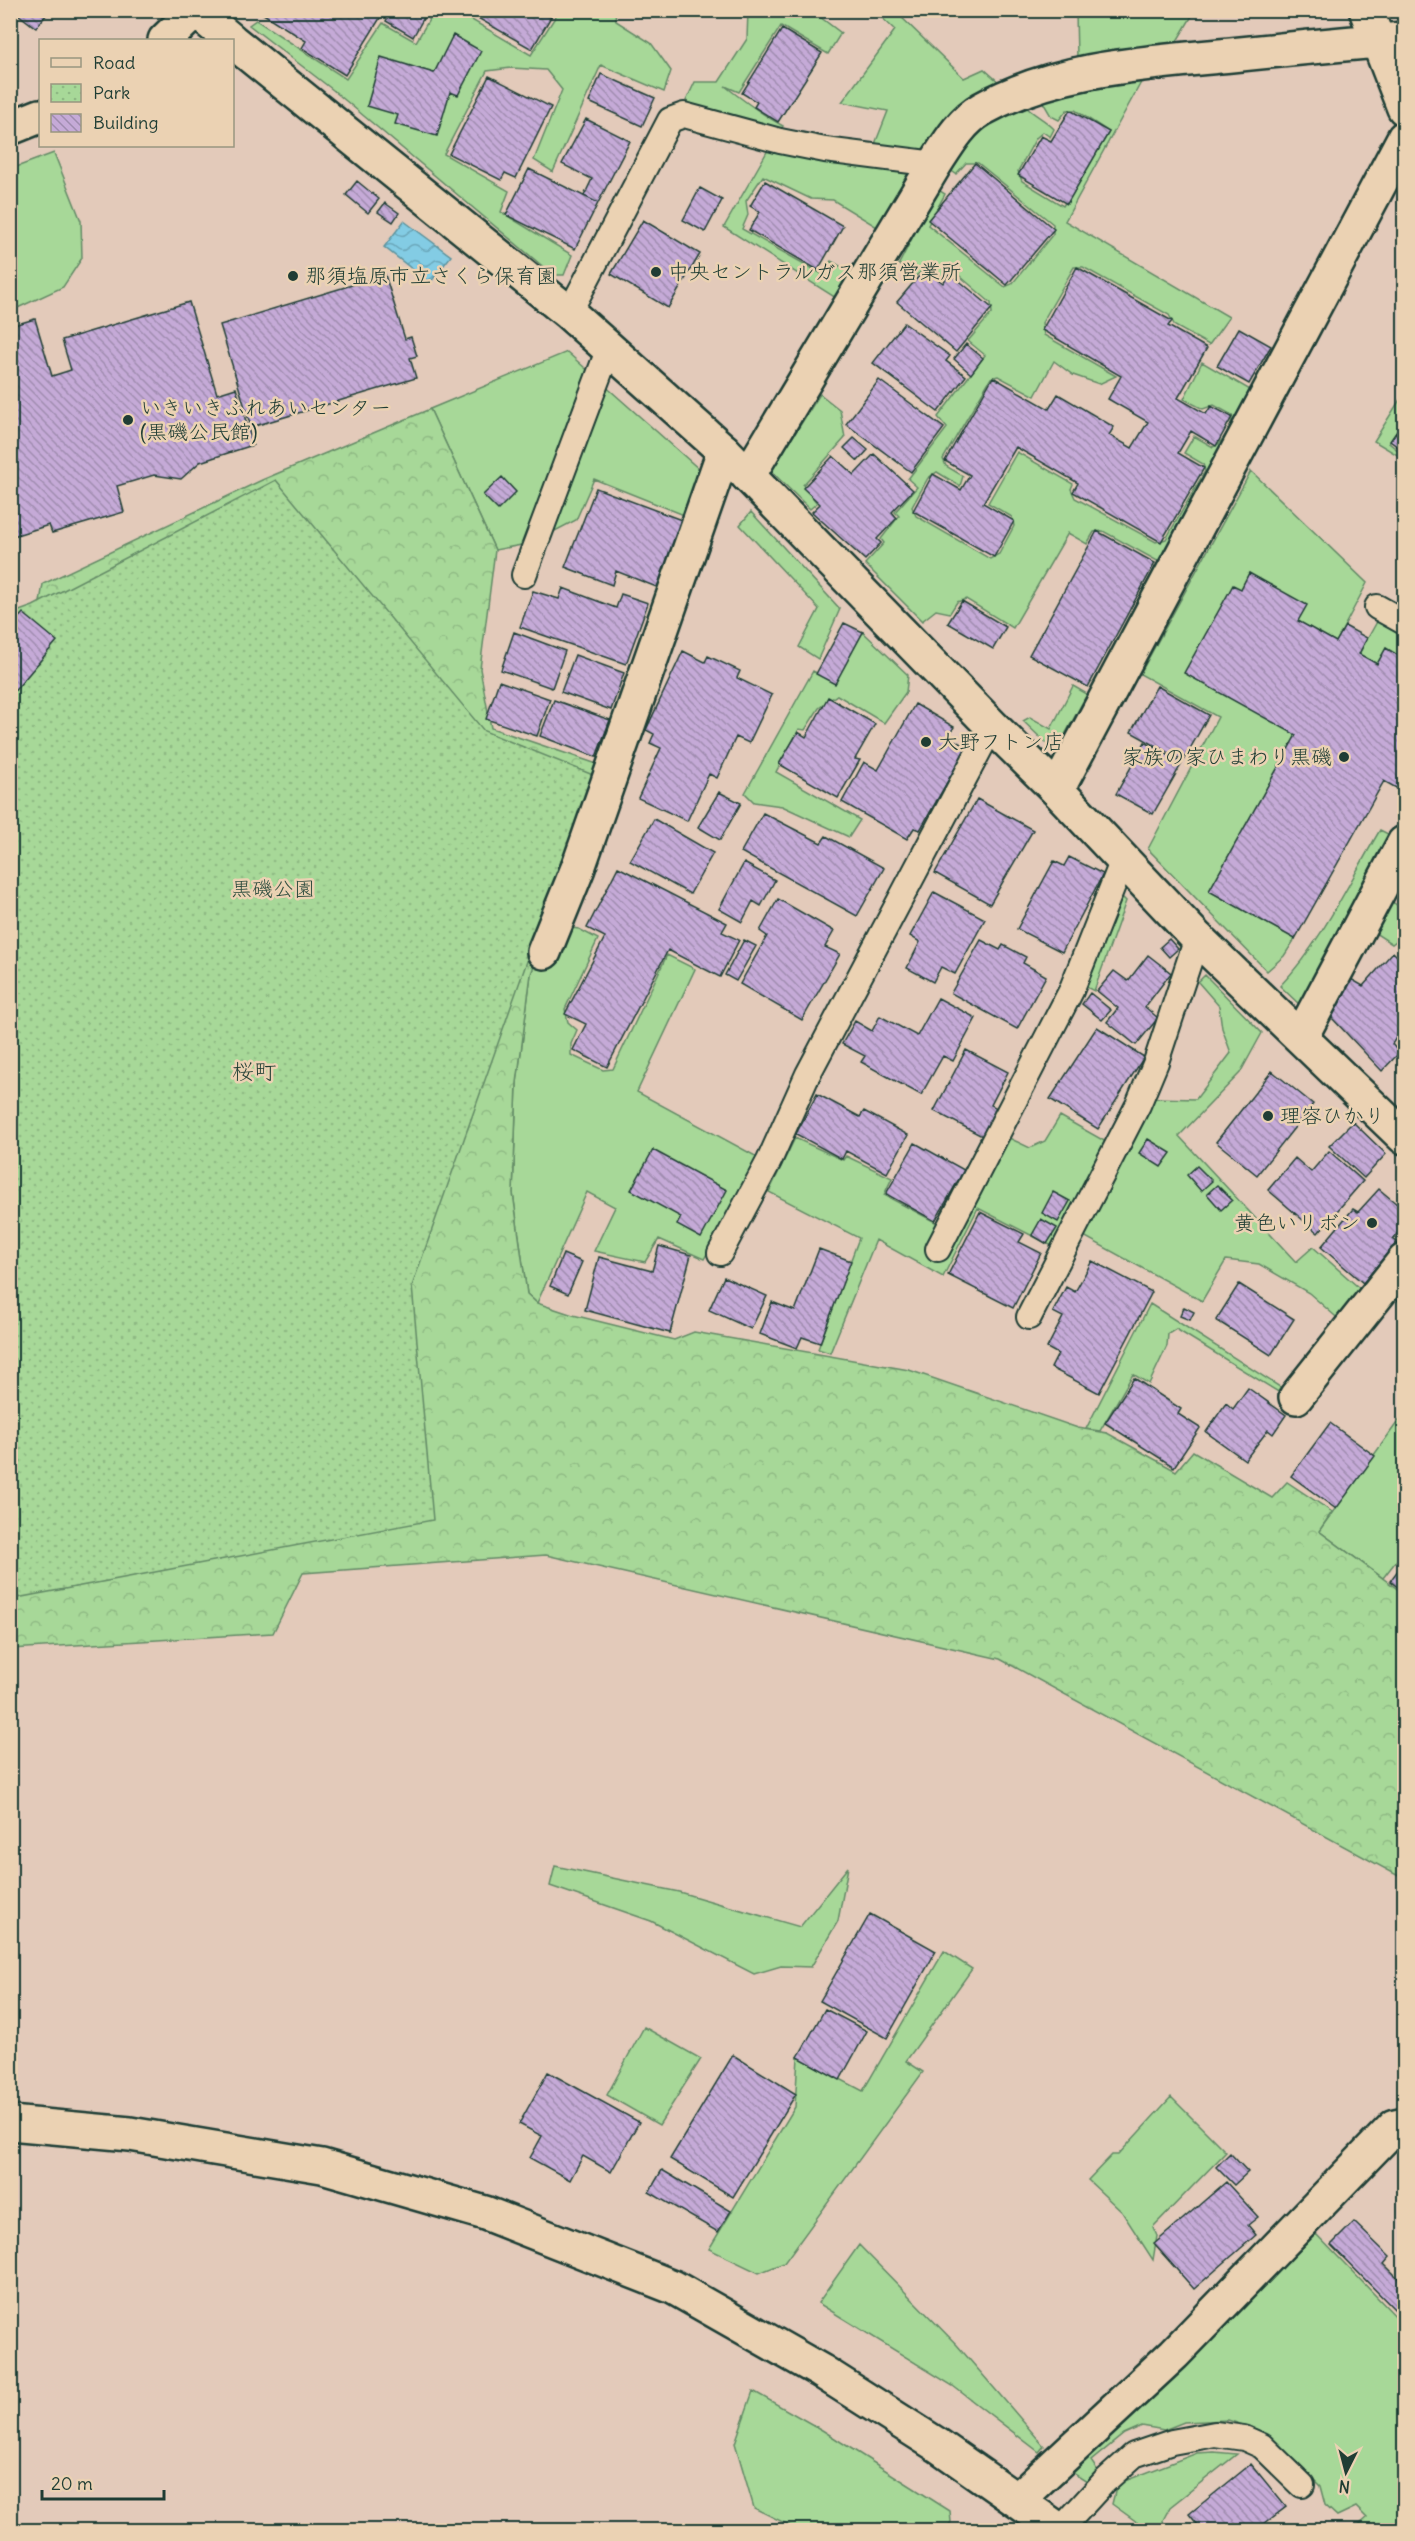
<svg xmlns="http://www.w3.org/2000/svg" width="1415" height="2541" font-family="Delius,'Klee One',sans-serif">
	<defs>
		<pattern id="forest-crowns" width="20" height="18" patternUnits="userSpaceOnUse" patternTransform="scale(1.5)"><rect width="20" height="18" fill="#a7d898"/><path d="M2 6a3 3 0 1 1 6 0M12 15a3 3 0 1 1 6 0" fill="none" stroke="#8fba84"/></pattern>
		<pattern id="park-dots" width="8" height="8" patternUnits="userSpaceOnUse" patternTransform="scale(1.5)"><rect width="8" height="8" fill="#a7d898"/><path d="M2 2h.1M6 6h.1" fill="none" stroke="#8fba84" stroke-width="1.8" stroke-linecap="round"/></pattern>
		<pattern id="water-waves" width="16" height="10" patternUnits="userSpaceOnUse" patternTransform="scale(1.5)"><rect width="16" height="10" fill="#83cce4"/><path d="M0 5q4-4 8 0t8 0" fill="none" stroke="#6ba7ba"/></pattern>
		<pattern id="building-back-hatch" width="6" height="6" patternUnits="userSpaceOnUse" patternTransform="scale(1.5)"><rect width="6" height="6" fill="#c5aad7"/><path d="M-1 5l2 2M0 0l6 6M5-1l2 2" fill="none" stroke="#9f8caf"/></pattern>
	</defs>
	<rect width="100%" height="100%" fill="#e3caba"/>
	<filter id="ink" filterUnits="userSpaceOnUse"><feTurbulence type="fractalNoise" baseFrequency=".0167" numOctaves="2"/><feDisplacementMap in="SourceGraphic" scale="12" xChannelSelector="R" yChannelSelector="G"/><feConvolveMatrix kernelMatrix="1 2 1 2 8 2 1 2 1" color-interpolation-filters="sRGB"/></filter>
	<g filter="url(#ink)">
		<path fill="#a7d898" stroke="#638a66" stroke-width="1.5" d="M434 11H474L470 19 531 55 559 11H615L616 21 651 43 671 71 664 92 601 65 553 172 534 160 562 90 546 70 511 68 487 71 444 154 509 191 501 212 572 255 564 275H553L333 90 249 25 256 20 346 79 383 23 416 42Z
			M748 11H812L841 33 828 54 781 26 739 92 725 86C744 101 761 114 783 126L778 132 705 110 686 101 695 82H719L747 39Z
			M875 11H895L964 78 984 69 1001 84 953 110 922 154 873 149 888 111 842 102 895 30Z
			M1076 11H1195L1174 46 1077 58Z
			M1144 77 1065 221 1229 317 1209 345 1175 326 1169 315 1083 267H1074L1042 323 1044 335 1116 376 1099 384 1073 375 1054 361 1035 396 998 376 991 378 943 459 946 466 963 476 960 486 937 472 928 478 912 507 916 516 990 559 999 554 1014 526 1012 517 988 503 1017 452 1073 484 1071 489 1075 498 1156 542 1166 539 1205 471 1203 464 1184 453 1194 436 1213 447C1223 443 1233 425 1232 415L1214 405 1203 409 1184 399 1202 362 1252 391 1161 563 1103 531 1094 532 1087 544 1068 533 1013 628 966 599 957 602 950 613 936 610 922 621 865 564 884 543 881 539 899 516 895 512 917 487 908 479 947 428 938 417 985 355 968 341 992 313 991 303 953 270 945 273 942 278 928 267 914 277 899 264 937 189 945 194 928 225 1005 287 1012 284 1053 234V224L978 163H966L956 174 950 170 962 137 1023 104C1033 115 1045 119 1054 129L1050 137 1043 132 1036 138 1018 171 1022 181 1063 206 1109 132 1075 110H1067L1059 120 1051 116 1040 97Z
			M768 150 912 170 877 227 833 200 811 199 763 176 746 201 748 215 742 229 822 274 831 261 851 272 836 298 724 227Z
			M54 153 81 221 82 258 63 287 11 311V169Z
			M567 352 701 471 684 515 594 479 576 520 532 543 495 550 430 409Z
			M1404 393V421L1389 443 1404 455V459L1374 441Z
			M820 394 840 410 845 438 803 485 817 503 810 509 771 471Z
			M1251 471 1367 583 1336 642 1298 621 1249 573 1241 589 1296 735 1209 891 1295 939 1284 956 1267 971 1148 849 1218 717 1140 674Z
			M751 512 840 609 818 659 799 647 819 609 740 525Z
			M1378 620 1404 635V659L1386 648 1377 664 1359 654Z
			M863 632 908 675 906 692 884 723 837 695 819 708 805 730 799 729 776 772 860 820 849 837 782 806 754 802 745 793 813 671 835 683Z
			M1073 686 1087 694 1062 740 1046 743 1023 721 1030 717 1051 729Z
			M1380 830 1396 838 1300 1005 1280 986C1322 942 1349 882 1380 830Z
			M1120 895 1126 901 1094 991 1086 987Z
			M1391 901 1404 910V935L1392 944 1375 933Z
			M549 925 579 929 598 939 565 1009 568 1022 577 1030 571 1044V1055L603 1070 613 1069 667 955 695 969 637 1092 761 1159 704 1259 659 1239 645 1262 594 1251 615 1207 587 1192 537 1303 527 1294 513 1193 517 1083 531 974Z
			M1205 975 1262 1033 1240 1073 1179 1136 1296 1262 1313 1247 1366 1294 1343 1323 1309 1293 1259 1264 1226 1260 1202 1301 1082 1235 1155 1098 1196 1099 1231 1053 1222 1028 1219 1006 1198 982Z
			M1060 1116 1108 1143 1052 1246 978 1208 943 1277 876 1240 830 1353 818 1349 859 1238 769 1192 795 1138 843 1160 846 1156 892 1178 884 1195 954 1232 1005 1136 1030 1148 1045 1141Z
			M1150 1304 1283 1389 1280 1393 1176 1329 1168 1334 1167 1346 1149 1384 1133 1374 1100 1431 1086 1429Z
			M1402 1416 1404 1418V1551L1383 1578 1319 1531Z
			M555 1866 679 1892 800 1927 848 1867 838 1921 811 1967 781 1966 754 1974 651 1921 550 1886Z
			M944 1951 972 1969 906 2061 923 2072 784 2263 759 2273 709 2249 795 2107 798 2057 863 2091Z
			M644 2027 701 2059 659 2125 607 2095Z
			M1171 2097 1226 2152 1153 2227 1157 2236 1153 2260 1122 2212 1088 2180 1112 2155H1118Z
			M1316 2234 1404 2325V2530H1353L1367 2518 1356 2507 1337 2516 1325 2505 1320 2486 1294 2460 1258 2430 1228 2420 1184 2422 1164 2430 1142 2426 1124 2434 1091 2461 1098 2471 1087 2482 1068 2470 1198 2352Z
			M859 2245 957 2345 1044 2446 1039 2452 953 2386 818 2303Z
			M753 2391 822 2430 950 2511 951 2522 946 2530H799L754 2508 735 2443Z
			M1214 2452 1237 2454 1170 2507 1163 2520 1165 2530H1148L1112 2504 1117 2484 1197 2453Z"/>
		<path fill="url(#forest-crowns)" stroke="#638a66" stroke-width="1.5" d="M430 409 495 550 480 669 491 728 600 765 574 856 531 974 517 1083 513 1193 527 1294 537 1303 573 1315 674 1340 694 1332 909 1370 1078 1428 1107 1433 1176 1471 1193 1451 1272 1498 1287 1482 1332 1512 1319 1531 1404 1594V1879L1000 1659 546 1555 303 1573 273 1633 11 1649 10 940 19 731 43 584 262 480Z"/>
		<path fill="url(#park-dots)" stroke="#638a66" stroke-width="1.5" d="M276 480 484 731 593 775 412 1286 433 1520 11 1599V614L33 606Z"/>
		<path fill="url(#water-waves)" stroke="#5b939e" stroke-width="1.5" d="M404 221 451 256 430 283 384 247Z"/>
		<path fill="url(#building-back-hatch)" stroke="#1f3d34" stroke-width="1.5" d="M21 10H50L36 28 18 14Z
			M257 10H385L345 75 302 48 306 41Z
			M392 10H428L413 37 386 21Z
			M480 10H555L532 49 476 17Z
			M782 29 822 53 778 122 754 107 757 102 742 93Z
			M453 35 481 51 458 95 450 92 437 136 395 124 398 115 367 106 381 57 434 73Z
			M601 74 655 98 642 126 589 102Z
			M489 76 551 107 516 178 505 173 501 180 449 154Z
			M1070 110 1109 132 1067 204 1018 175 1041 136 1051 141Z
			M586 119 630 141 598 203 584 196 592 179 562 164Z
			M975 163 1054 229 1007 285 928 220Z
			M529 169 598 203 575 249 506 215Z
			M357 181 379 199 368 213 346 195Z
			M765 181 843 226 818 270 749 230 760 212 750 206Z
			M700 188 722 200 705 232 683 220Z
			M385 203 399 213 393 222 378 212Z
			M643 220 700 254 668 308 611 274Z
			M1077 267 1172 321 1168 326 1207 348 1178 398 1206 414 1211 406 1232 417 1216 446 1191 431 1178 453 1204 468 1161 542 1073 492 1078 483 1016 447 983 503 1014 521 994 557 913 511 933 474 961 490 970 475 945 461 993 377 1049 409 1058 394 1114 427 1109 435 1132 448 1148 422 1108 399 1121 376 1042 330Z
			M925 269 943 283 950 273 992 308 956 352 897 302Z
			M385 275 405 339 411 337 417 356 410 358 416 378 251 427 220 325Z
			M189 302 217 394 236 388 253 445 200 462 181 479 154 475 117 486 124 512 52 533 49 525 10 537V387H12L10 326 35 319 52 376 71 370 62 340Z
			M904 323 950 356 946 361 966 376 938 412 873 363Z
			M1239 328 1271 346 1249 384 1217 366Z
			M966 344 983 358 971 374 954 359Z
			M879 380 944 428 911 472 846 424Z
			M1404 421V451L1390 441Z
			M854 438 868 450 858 461 844 448Z
			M874 454 913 490 892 512 897 518 877 539 881 543 865 560 812 512 820 504 803 488 833 456 854 475Z
			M502 477 516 492 498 510 483 495Z
			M596 488 684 521 659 588 616 571 612 585 565 567Z
			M1097 531 1155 563 1088 687 1029 655Z
			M1249 573 1307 605 1298 621 1336 642 1345 626 1367 638 1359 654 1377 664 1386 648 1404 659V779L1398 789 1384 781 1295 939 1209 891 1296 735 1184 673 1233 585 1241 589Z
			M563 588 616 608 621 594 648 603 626 664 520 627 533 591 559 599Z
			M962 601 1006 627 993 649 948 623Z
			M23 613 57 641 12 694 10 627Z
			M844 623 863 632 835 684 816 674Z
			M514 632 565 651 552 688 501 670Z
			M683 651 705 662 708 656 740 671 737 678 772 695 749 743 736 737 717 778 709 774 687 821 638 798 661 748 650 743 654 734 646 730Z
			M575 655 624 673 611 710 561 692Z
			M499 681 550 699 537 736 486 719Z
			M1157 686 1209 715 1183 761 1131 732Z
			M828 697 875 724 855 759 860 760 838 798 779 764 798 732 806 737Z
			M554 700 610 720 596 757 540 736Z
			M915 704 954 727 948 737 967 747 920 830 914 828 907 839 842 802 864 762 878 770Z
			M1145 742 1182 763 1153 814 1116 794Z
			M719 792 741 803 720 840 698 827Z
			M977 799 1033 830 990 904 935 873Z
			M763 813 821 843 826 836 884 868 857 916 741 852Z
			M654 819 713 853 690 894 630 861Z
			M1069 857 1103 874 1062 952 1017 929 1054 861 1064 866Z
			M744 863 775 880 761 906 753 901 742 922 719 909Z
			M618 867 727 923 722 932 739 940 720 977 668 950 607 1067 573 1050 586 1024 565 1014 605 937 587 928Z
			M934 892 985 919 955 974 941 967 933 982 907 968 920 942 910 936Z
			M778 899 834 931 825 947 840 954 802 1020 740 984 767 936 760 931Z
			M1169 939 1178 949 1169 957 1160 947Z
			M744 940 756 946 736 981 725 975Z
			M981 940 1000 950 1003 945 1026 957 1023 963 1046 976 1017 1029 951 993Z
			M1404 950V1025L1392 1044 1399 1053 1382 1071 1330 1016 1351 979 1363 986 1393 952 1398 957Z
			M1148 955 1171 973 1145 1007 1158 1018 1136 1045 1107 1022 1118 1008 1097 991 1114 971 1128 981Z
			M1090 993 1111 1010 1102 1020 1082 1004Z
			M938 998 976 1018 953 1061 943 1056 921 1095 861 1062 865 1056 842 1044 855 1021 872 1031 880 1016 917 1036Z
			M1097 1027 1144 1057 1098 1129 1050 1099Z
			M966 1050 1008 1072 991 1105 997 1108 982 1136 934 1111Z
			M1272 1071 1313 1104 1257 1175 1216 1142Z
			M817 1094 860 1117 864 1111 908 1135 887 1173 846 1151 842 1159 796 1134Z
			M1353 1122 1386 1154 1364 1178 1329 1146Z
			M1148 1139 1171 1153 1161 1167 1139 1153Z
			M915 1143 964 1170 935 1221 886 1194Z
			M653 1150 727 1190 701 1238 677 1225 681 1217 631 1190Z
			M1329 1151 1363 1181 1318 1233 1268 1190 1295 1158 1311 1172Z
			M1197 1166 1212 1181 1201 1191 1187 1175Z
			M1217 1185 1232 1200 1221 1210 1207 1194Z
			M1379 1189 1404 1210V1225L1393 1239 1397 1242 1363 1283 1321 1247 1353 1209 1358 1212Z
			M1053 1192 1070 1201 1058 1222 1042 1213Z
			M980 1212 1024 1234 1019 1242 1041 1253 1013 1308 948 1275Z
			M1041 1219 1057 1228 1047 1244 1032 1235Z
			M659 1246 691 1255 670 1333 585 1310 599 1257 652 1271Z
			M819 1249 851 1261 820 1343 802 1337 797 1348 760 1334 772 1302 795 1311Z
			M563 1254 582 1262 568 1294 550 1286Z
			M1092 1261 1152 1292 1099 1393 1051 1368 1058 1354 1047 1348 1063 1317 1053 1312 1066 1287 1075 1292Z
			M724 1277 767 1296 751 1329 709 1310Z
			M1239 1284 1294 1319 1271 1355 1216 1320Z
			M1404 1289V1306L1396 1299Z
			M1184 1307 1194 1312 1190 1320 1180 1316Z
			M1134 1378 1181 1409 1178 1414 1200 1428 1174 1467 1105 1423Z
			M1248 1388 1286 1415 1273 1434 1268 1430 1245 1460 1206 1432 1226 1403 1233 1409Z
			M1330 1423 1375 1456 1336 1509 1291 1476Z
			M1404 1562V1592L1390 1581Z
			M870 1914 936 1951 887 2038 820 2001Z
			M825 2009 867 2031 840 2080 798 2057Z
			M733 2055 796 2094 733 2197 670 2159Z
			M548 2072 639 2122 611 2172 583 2156 570 2180 530 2158 542 2136 519 2124Z
			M1230 2153 1248 2172 1234 2185 1216 2167Z
			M662 2170 731 2211 718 2232 649 2192Z
			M1226 2182 1258 2217 1248 2225 1256 2235 1194 2289 1154 2244Z
			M1354 2222 1390 2257 1384 2264 1404 2284V2319L1331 2245Z
			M1251 2464 1286 2507 1256 2530H1202L1189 2514Z"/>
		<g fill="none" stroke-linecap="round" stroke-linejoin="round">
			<g stroke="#1f3d34" stroke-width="28">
				<path id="service" d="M569 313 670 120 684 115 780 141 825 150 935 164
					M524 575 609 348
					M1377 607 1404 622
					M938 1249 1071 991 1123 860
					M720 1253 769 1161 808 1074 992 726
					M1029 1317 1138 1105 1156 1062 1197 938
					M1060 2530 1104 2482 1134 2455 1172 2442 1215 2434 1244 2438 1262 2446 1302 2485"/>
			</g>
			<g stroke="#1f3d34" stroke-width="38">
				<path id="minor" d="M1366 10 1404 108
					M748 476 935 164C948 144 961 121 982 109 1057 67 1148 63 1231 55 1289 49 1347 43 1404 39
					M1057 790 1404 138
					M544 952 578 868 724 451
					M1301 1037 1404 843
					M1296 1397 1404 1261
					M1017 2500 1174 2354 1395 2126 1404 2124"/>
			</g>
			<g stroke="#1f3d34" stroke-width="38">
				<path id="tertiary" d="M195 10 231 40
					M165 40 196 10
					M232 41 569 313 724 451 992 726 1057 790 1197 938 1404 1137
					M10 128 40 116
					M10 2123 130 2134 322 2166 485 2213 673 2287 821 2371 939 2446 1059 2530"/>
			</g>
			<use href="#service" stroke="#ebd2b3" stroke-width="24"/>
			<use href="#minor" stroke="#ebd2b3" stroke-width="33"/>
			<use href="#tertiary" stroke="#ebd2b3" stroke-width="33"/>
		</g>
	</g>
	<g fill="#1f3d34" stroke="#ebd2b3" stroke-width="2">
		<circle cx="656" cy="272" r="6"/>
		<circle cx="293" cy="276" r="6"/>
		<circle cx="128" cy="420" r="6"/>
		<circle cx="926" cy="742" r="6"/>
		<circle cx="1344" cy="757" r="6"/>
		<circle cx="1268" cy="1116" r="6"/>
		<circle cx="1372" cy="1223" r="6"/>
	</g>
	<g text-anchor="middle" stroke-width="5" stroke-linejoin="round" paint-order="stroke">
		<g font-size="21" fill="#1f3d34" stroke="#ebd2b3" text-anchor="start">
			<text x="668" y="279">中央セントラルガス那須営業所</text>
			<text x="305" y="283">那須塩原市立さくら保育園</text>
			<text x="140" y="415">いきいきふれあいセンター<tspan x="140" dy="24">(黒磯公民館)</tspan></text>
			<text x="938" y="749">大野フトン店</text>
			<text x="1332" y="764" text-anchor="end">家族の家ひまわり黒磯</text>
			<text x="1280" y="1123">理容ひかり</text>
			<text x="1360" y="1230" text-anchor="end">黄色いリボン</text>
		</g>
		<g font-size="21" fill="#2d4c3e" stroke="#ebd2b3">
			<text x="273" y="896">黒磯公園</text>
		</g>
		<g font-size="22" fill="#1f3d34" stroke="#ebd2b3">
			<text x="254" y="1079">桜町</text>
		</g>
	</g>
	<rect width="1415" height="2541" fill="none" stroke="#ebd2b3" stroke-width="36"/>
	<rect x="18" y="18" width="1379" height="2505" fill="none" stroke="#1f3d34" stroke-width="2" filter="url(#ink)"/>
	<rect x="39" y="39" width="195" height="108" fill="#ebd2b3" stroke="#999680" stroke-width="1.5"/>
	<rect x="51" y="58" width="30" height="9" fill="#ebd2b3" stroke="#999680" stroke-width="1.5"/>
	<text x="93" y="69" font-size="18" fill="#1f3d34">Road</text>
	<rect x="51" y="84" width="30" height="18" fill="url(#park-dots)" stroke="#999680" stroke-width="1.5"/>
	<text x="93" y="99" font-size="18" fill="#1f3d34">Park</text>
	<rect x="51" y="114" width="30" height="18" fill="url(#building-back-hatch)" stroke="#999680" stroke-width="1.5"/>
	<text x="93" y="129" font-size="18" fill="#1f3d34">Building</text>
	<g transform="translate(1346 2472) rotate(186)" stroke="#ebd2b3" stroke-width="4.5" paint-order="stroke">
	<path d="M0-4.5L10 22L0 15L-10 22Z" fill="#1f3d34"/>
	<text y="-9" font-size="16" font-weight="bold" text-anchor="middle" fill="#1f3d34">N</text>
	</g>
	<path d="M42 2490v9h122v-9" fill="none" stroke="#1f3d34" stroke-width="3"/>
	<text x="51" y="2490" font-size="18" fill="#1f3d34" stroke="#ebd2b3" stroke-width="4.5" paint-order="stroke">20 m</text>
</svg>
